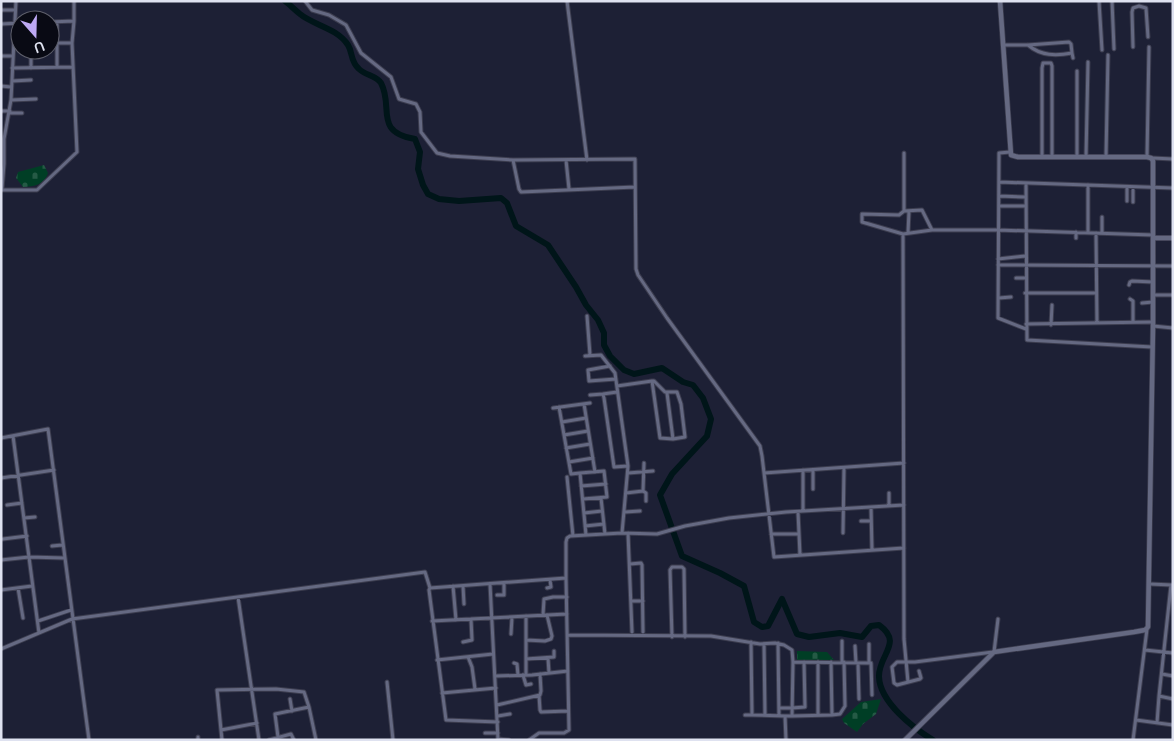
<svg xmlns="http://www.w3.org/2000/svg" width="1174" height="741" font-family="Mulish,sans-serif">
	<defs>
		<pattern id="cemetery-stones" width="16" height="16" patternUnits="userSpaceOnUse" patternTransform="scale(1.25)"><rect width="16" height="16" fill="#003e25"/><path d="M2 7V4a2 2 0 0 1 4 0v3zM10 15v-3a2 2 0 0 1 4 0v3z" fill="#255a45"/></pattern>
	</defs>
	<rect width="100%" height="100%" fill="#1d2035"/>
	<path fill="url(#cemetery-stones)" d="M44 165 48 173C45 184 34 187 23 187L16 178 18 172Z
		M797 651 827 652 834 660H797Z
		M881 699 876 714 863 724 857 732 844 723 842 719 861 702Z"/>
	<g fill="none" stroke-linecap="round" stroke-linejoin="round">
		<path stroke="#001519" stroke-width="6" d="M285 1C290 5 295 10 300 14 313 25 337 28 348 45 353 53 350 61 359 69 365 75 377 76 381 83 394 107 373 132 415 139L420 152 418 169 423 185 428 194 439 199 459 201 501 198 507 203 516 226 548 245 576 287 586 305 598 320 604 333V345L610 356 624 370 634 374 662 368 683 382 693 385 703 398 711 419 707 436 672 474 660 495 682 556 720 573 744 586 754 622 762 627 768 626 782 599 797 634 809 637 840 633 862 637 871 626 879 625C904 643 878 655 879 677 880 702 913 728 933 740"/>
		<g stroke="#3c3d4f" stroke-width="5">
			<path id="street" d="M305 1 312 10 329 15 346 25 361 53 391 77 399 99 416 104 420 112 421 132 437 153 450 156 513 160 635 159 636 269 638 275 667 318 760 446 762 456 774 557 904 548
				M567 1 587 160
				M1099 1 1102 50
				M1112 1 1114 49
				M1 10H15
				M50 22 74 21V1
				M57 22V67
				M1 24 20 23
				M50 43H72L74 21
				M1003 45H1028L1069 42 1071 44 1072 53C1056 56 1041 56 1028 45
				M1133 47 1132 12 1133 8 1139 6 1146 8 1148 37
				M31 50V68
				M1072 53 1073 58
				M1 56H13
				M12 68 73 67
				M12 81 31 80
				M1 86 11 87
				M11 100 36 99
				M1 111H10
				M10 113H22
				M1010 152 999 153 998 318 1026 329
				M904 153V211
				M1042 157V68L1043 63H1051L1052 66V157
				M1077 157V71
				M1086 157 1088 62
				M1106 157 1108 55
				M1147 157 1149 47
				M1152 158 1173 159
				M513 160 519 189 521 192 635 187
				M566 160 569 189
				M999 182 1173 188
				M1026 183 1027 340 1152 347
				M1088 185V233
				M1133 187V202
				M2 189 4 164V139L11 100 16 1
				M2 190H37L77 152 72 43
				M999 196 1025 197
				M1127 201V187
				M999 206H1025
				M932 230 922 210 904 211 899 215 862 214V222L903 234 932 230H998L1153 235
				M1076 232V238
				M908 233 909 211
				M1096 233 1097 323
				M1102 233V217
				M903 234 904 639 908 682
				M998 259 1025 256
				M998 265 1173 266
				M1016 278H1025
				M1129 285 1130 282 1132 281 1153 282
				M1025 293H1096
				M1153 295H1173
				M999 298 1011 297
				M1130 299 1133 301V322
				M1142 303 1153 302
				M587 316 590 355
				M1026 324 1153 322
				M1051 325 1052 305
				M1153 326 1173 328
				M585 356 601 355 615 373 628 466 622 533
				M610 366 588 370 589 381 616 379
				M617 386 652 381H654L665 392H677L681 404 685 437 673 439 660 438 652 381
				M617 392 603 394 604 398 614 467 628 466
				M667 393 673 439
				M590 395 603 394
				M584 404 595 472
				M559 407 571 474 580 473 586 535
				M553 408 590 403
				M562 422 586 418
				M564 435 588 431
				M13 436 39 633
				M1 438 48 429 89 740
				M566 448 590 444
				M569 462 593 458
				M813 470V489
				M580 473 604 471 607 497 583 499
				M628 473 653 471
				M764 473 904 463
				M567 477 573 536
				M1 478 54 470
				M581 486 606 484
				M643 491 646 493V501
				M626 493 643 491 644 463
				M889 493V506
				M601 498 605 534
				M7 505 22 503
				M871 507 872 550
				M803 511V470
				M625 512 640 511
				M798 512 800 555
				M584 513 602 511
				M24 518 35 517
				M861 521H871
				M585 526 604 524
				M628 533 632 632
				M843 533 844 468
				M771 534H798
				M3 539 27 536
				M52 546 62 545
				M1 560 29 557 64 558
				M630 564 641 563 642 565 643 632
				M490 584 498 740
				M1150 584 1172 585
				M1171 585 1159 696 1173 699
				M453 586 456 620
				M463 586 464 604
				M18 588 23 618
				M547 588 551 587 550 580
				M1 590 32 586
				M497 595H504V583
				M238 597 259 740
				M631 601H643
				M543 615 544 599 553 597H567
				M526 616V675
				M38 621 71 610
				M432 621 567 614
				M511 634 512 617
				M568 635 711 636 760 644 775 643 784 645 792 650 793 662 869 663V644
				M672 637 670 570 672 567H682L684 569 685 637
				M526 640 545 641 551 639 552 636 547 615
				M842 641V662
				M463 642 472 640 471 619
				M751 642 752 715 785 716
				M778 643 779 716
				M764 644 765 715
				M855 646 856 663
				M1 649 72 619 425 572 430 588
				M1145 650 1173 653
				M994 652 998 619
				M468 657 472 667 475 689
				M548 658 549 673
				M526 659 554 657V651
				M437 660 493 654
				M818 662V715
				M514 663 517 664 518 675
				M858 663 859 699
				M869 663H871L872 695
				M919 671 921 678 920 679 897 685 894 683 892 667 897 662H915L993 652
				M1162 674 1173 676
				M523 675 526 685 531 684
				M495 676 532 675 568 671
				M387 682 393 740
				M442 693 496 688
				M539 695 540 710 541 712 568 711
				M290 699 292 711
				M497 705 540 695 541 691 540 674
				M779 708H792
				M792 708 805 707 804 662
				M745 715H752
				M832 715 840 714 845 706 844 662
				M498 716 510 714
				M792 716 832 715 831 662
				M1136 720 1173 725
				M498 722 446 720 429 590 430 588 566 578V542L567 538 570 536 622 533 657 534 685 526 729 518 786 512 904 505
				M1157 723 1159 696
				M221 730 257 723
				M485 733H498
				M198 737V740
				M278 737 275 714 309 707
				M498 739 509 740
				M222 740 217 690 276 689 304 692 309 707 316 740
				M269 740 291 734 294 740
				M529 740 539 733H564L569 730 566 578
				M786 740 785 716H792L793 662
				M1133 740 1147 629"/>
		</g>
		<g stroke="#3c3d4f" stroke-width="6">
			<path id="secondary" d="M1153 238H1173
				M905 740 994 652 1134 632 1145 630 1148 627 1153 326V161L1151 158 1147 157H1018L1011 155 1000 1"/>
		</g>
		<use href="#street" stroke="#656982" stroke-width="3"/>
		<use href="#secondary" stroke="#656982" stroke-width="4.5"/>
	</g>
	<rect width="1174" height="741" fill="none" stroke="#dfe2f0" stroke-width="5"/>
	<g transform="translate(35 35) rotate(160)"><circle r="24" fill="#090a14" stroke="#5f606c"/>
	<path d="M0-4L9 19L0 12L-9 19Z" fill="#bea9f4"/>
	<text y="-8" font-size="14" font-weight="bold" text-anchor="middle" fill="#dfe2f0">U</text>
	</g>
</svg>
